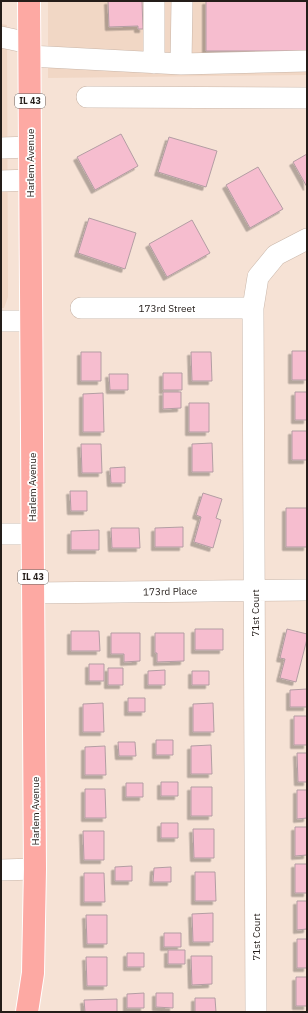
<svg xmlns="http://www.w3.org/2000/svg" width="308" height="1013" font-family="'IBM Plex Sans',sans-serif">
	<defs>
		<filter id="shadow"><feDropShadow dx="-3.5" dy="3.5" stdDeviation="0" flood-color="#0004"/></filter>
	</defs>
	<rect width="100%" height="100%" fill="#f6e2d5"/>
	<path fill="#f1d7c5" d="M48 1H307V75L48 78Z
		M1 24 7 25 8 297 4 308H1Z"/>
	<path fill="#f6bdcf" stroke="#b39da3" filter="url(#shadow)" d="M108 1H142L143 29H138V26L109 27Z
		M206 1H307V51H206Z
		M121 134 138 166 95 190 77 157Z
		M169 137 217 151 206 187 158 172Z
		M307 154V187L293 162Z
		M258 167 283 209 250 228 226 185Z
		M89 218 136 233 125 269 78 253Z
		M192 220 210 253 167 277 149 244Z
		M292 351H307V380H292Z
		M81 352H101V381H81Z
		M191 352H211L212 381H192Z
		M163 373H182V390H163Z
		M109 374H128V390H110Z
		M163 392H181V408L163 409Z
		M295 392H307V420H295Z
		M103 393 104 432H83V394Z
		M189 403H209V432H189Z
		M292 431H307V460H292Z
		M212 443 213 472H192V444Z
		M81 444H101L102 473H82Z
		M125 467V483H111L110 468Z
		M70 491H87V511H71Z
		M203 493 222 499 216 518 221 520 213 548 194 542 201 517 196 515Z
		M286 508H307V547H286Z
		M183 527V547H155V528Z
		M111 528H139L140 548H112Z
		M99 530V550H71V531Z
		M195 629H223V650H195Z
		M287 629 307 634V639L296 682 280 678 285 659 280 658Z
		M71 631H99L100 651H71Z
		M111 633H140V661L124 662V654H111Z
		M155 633H184V661L157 662V653H155Z
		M89 664H104V681H89Z
		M108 668H123V685H108Z
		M165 670V685H148V671Z
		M192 671H209V685H192Z
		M307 689V707H290V690Z
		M128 698H145V712H128Z
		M103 703 104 732H83V704Z
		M213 703 214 732H193V704Z
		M294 716H307V745H294Z
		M156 740H173V755H156Z
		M118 742H135L136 756H119Z
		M211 745 212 774H191V746Z
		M105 746 106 775H85V747Z
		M297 753H307V782H298Z
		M161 782H178V796H161Z
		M126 783H143V797H126Z
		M191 787H212V816H191Z
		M85 789H105L106 818H85Z
		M297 790H307V818L297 819Z
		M161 823H178V838H161Z
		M295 827H307V855L295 856Z
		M193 829H214V858H194Z
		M83 831H104V860H84Z
		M295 864H307V893H295Z
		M132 866V881H115V867Z
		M171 867V882H153L154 868Z
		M195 872H215L216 901H195Z
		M84 873H104L105 902H84Z
		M297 901H307V929L297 930Z
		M213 913V942H193L192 914Z
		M86 915H107V944H87Z
		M164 933H181V947H164Z
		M297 939H307V968H297Z
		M168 950H185V964H168Z
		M127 953H144V967H127Z
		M191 956H212V984L192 985Z
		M86 957H107V986H87Z
		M296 977H307V1006H296Z
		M144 993V1008H127V994Z
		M156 993H173V1008L156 1007Z
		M195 998H215L216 1012H195Z
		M117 999V1012H85L84 1000Z"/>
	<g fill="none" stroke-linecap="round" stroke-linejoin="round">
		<g stroke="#c9b6a9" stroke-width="22">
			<path id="minor" d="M154 1V63
				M1 37 29 43
				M29 56 181 64 307 61
				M181 64 182 1
				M87 97 307 98
				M1 148 30 147
				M1 181 30 180
				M81 308H253
				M1 321H31
				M1 534H33
				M33 593 307 590
				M1 870 35 869
				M256 1012 253 308 258 277 276 255 307 239"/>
		</g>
		<g stroke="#fff" stroke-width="24">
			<path id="major" d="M27 1012 33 973 35 869 29 1"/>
		</g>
		<use href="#minor" stroke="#fff" stroke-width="21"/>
		<use href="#major" stroke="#fda9a3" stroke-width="22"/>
	</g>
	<g text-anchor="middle" stroke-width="3.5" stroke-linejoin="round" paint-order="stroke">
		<g fill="#fff" stroke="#66615e" stroke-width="1">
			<rect x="15" y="94" width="30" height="14" rx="3"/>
			<rect x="18" y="570" width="30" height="14" rx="3"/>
		</g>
		<g font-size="9" font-weight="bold" fill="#241d19">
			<text x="30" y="104">IL 43</text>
			<text x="33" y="580">IL 43</text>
		</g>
		<g font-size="10" fill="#241d19" stroke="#fff">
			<text transform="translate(30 163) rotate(-90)" y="4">Harlem Avenue</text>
			<text x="167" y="312">173rd Street</text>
			<text transform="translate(32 487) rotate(-90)" y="4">Harlem Avenue</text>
			<text transform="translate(170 591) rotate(-1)" y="4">173rd Place</text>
			<text transform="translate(255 613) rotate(-90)" y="4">71st Court</text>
			<text transform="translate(35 811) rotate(-90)" y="4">Harlem Avenue</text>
			<text transform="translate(256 937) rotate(-90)" y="4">71st Court</text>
		</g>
	</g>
	<rect width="308" height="1013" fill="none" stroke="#241d19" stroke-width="4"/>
</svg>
